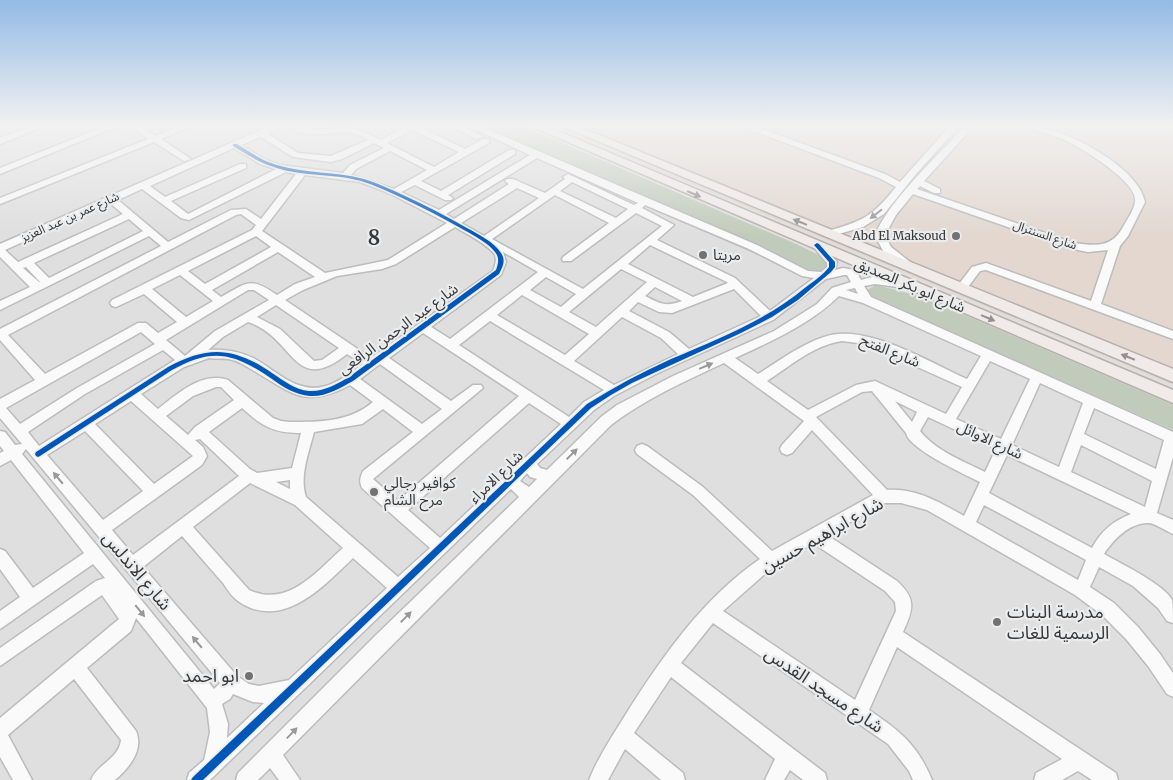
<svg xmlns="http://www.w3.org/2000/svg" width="1173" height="780" font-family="Merriweather,'Noto Sans Arabic',serif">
	<rect width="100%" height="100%" fill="#dfdfdf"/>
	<path fill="#e3d7d0" d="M552 126H1173V385L867 257Z"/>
	<path fill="#c1cbbb" d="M467 126H523L796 244 829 260 825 268 814 280Z
		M876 285 923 297 1173 405V430L873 298 867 290Z"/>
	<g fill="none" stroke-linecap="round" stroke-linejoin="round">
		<g stroke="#bcbcbc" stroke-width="3">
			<path id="minor" d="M32 126H45L0 144V138Z
				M106 126H118L0 174V168Z
				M130 126H140L155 136 179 126H191L161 139 191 159 184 161 154 142 0 204V198L148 139Z
				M270 126H282L268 134 298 153 331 156 368 140C363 137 358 134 353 133 331 129 310 142 289 126H300L318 130 339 128 357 129 381 140 407 126H418L465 149 483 139H489V143L421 181 441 191 509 150H515V154L448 195 453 198 451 200H445L415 185 401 192 439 210 530 155 468 126H480L757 245 808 271 821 272 827 267V263L812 245 817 242 821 243 837 262 835 270 843 268 855 270 861 280 875 276 910 281 911 284 906 288 875 284 864 286 871 297 1173 432V457L1157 513 1173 520V534C1166 531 1155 523 1148 523 1129 523 1113 540 1104 554 1120 563 1165 585 1172 600 1173 606 1173 616 1173 623L1167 621 1158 608 1133 586 1099 567 1090 587 1114 603 1138 627 1160 654 1173 673V697L1167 694 1148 666 1126 639 1102 615 1075 595 927 510 901 503H885L827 535 897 581C917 599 913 610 903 632L1116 773 1118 780H1092L1078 771 1062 780H1034L1036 773 1062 759 897 647 869 710C900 731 917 744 932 780H913L909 771 888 744 713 623 681 663 825 773 827 780H803L790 770 784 780H765L775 759 671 677 634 733 683 773 685 780H661L625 749 608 780H589C598 757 613 735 626 714 662 657 703 598 760 559L693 495 637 454 635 450 637 446 642 444 647 446 703 487 772 551 873 495 812 430 792 453 787 455 782 453 780 449 782 445 804 421 724 363C685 381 645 399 611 425L283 755 300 780H279L270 768 258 780H236L238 773 376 635 519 497 511 489 210 780H187L189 773 204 760 205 756 210 732 207 708 136 618 131 631 87 668 136 731C144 750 129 768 115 780H91C97 764 119 759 121 740L74 679 8 735 32 780H13L0 757V718L119 619 102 595 0 666V648L96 581 105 578 93 564 0 629V611L20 597 0 569V549L5 551 33 588 84 553 11 460 0 466V453L4 451 0 446V431L5 432 15 445 22 444 0 418V399L35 380 0 340V329L161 246 149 236 0 310V301L30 287 0 257V244ZM412 130 459 152 434 167 387 143ZM261 137 293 157 331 162 342 159 374 143 384 148 350 165 343 173 280 165 266 160 241 145ZM234 148 260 164 276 169 188 214 171 201 246 168V164H240L165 197 150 186ZM390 151 427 170 394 189 351 175 356 169ZM537 158 638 203 634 205 568 174 563 177 565 179 545 193 513 179H507L505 181 509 184 454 219 446 214ZM286 172 296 174 261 219 246 209 231 210 168 242 118 200 142 189 181 218 189 220ZM305 175 360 182 389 193 447 223 388 260 325 273 262 231ZM572 182 628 209 616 218 560 191ZM517 188 539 198 484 236 461 223ZM555 195 609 223 563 257 562 259 563 261H571L636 213 662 226 583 289 492 239ZM110 203 123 214 18 262 5 250ZM645 205 749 249 802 276 814 278 770 311 735 278 657 240 674 225 642 208ZM241 214 256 225 252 230 112 300 110 303 112 306 116 307 144 294 177 322 158 333 146 323H138L45 374 8 335 236 215ZM129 219 143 231 49 278 34 263ZM455 227C465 233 489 245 495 255 497 260 495 266 493 271L371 358 285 300 303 290 337 276 382 269 396 264ZM256 236 271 247 205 284 188 271ZM650 245 727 282 728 283 693 297 628 264ZM278 252 315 277 295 284 277 295C250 277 249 281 221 297L212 290ZM503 252 538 272 450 339 431 327 501 275 506 262ZM26 267 40 282H39L23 268ZM621 269 647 282 596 327 569 312ZM180 275 213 301 186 317 152 289ZM844 275H847L851 282 832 288 817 304 774 331 673 376 617 405 601 417 547 470 540 468 537 464 594 410 614 396 656 374 773 320 826 279ZM546 277 576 294 561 307 530 290ZM655 287 682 301C665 307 661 304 645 296ZM855 288 858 294 846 290ZM734 289 761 316 689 349 669 332 629 311 638 302 659 312 672 313ZM248 290H254L269 300 215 331 185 356 166 340ZM522 295 589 334 565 355 497 315ZM839 296 863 303 981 356 967 379C929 362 864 322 824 337 800 345 779 361 758 374L735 358C772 341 809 325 839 296ZM276 305 339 348 322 360 314 361 280 329 257 317ZM622 317 661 338 678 354 614 385 574 361ZM490 321 604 390 584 402 569 417 459 345ZM248 322C295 337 293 397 347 354L363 364C352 372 339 382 326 386 297 395 276 370 253 358 238 351 223 349 208 350L223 337ZM141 332 155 344 77 388 20 424 6 408ZM423 333 519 396 398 501 373 479 483 388 481 385H473L451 401 389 358ZM842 341 866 344 962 387 946 414 875 381 856 385 808 410 767 381C790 366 814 345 842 341ZM163 350 175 360 39 446 28 432 85 394ZM209 358C215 359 222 358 228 359 238 360 247 367 256 372 294 395 307 408 350 385L373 402C350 422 320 422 290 422L281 421 273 418 228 380C202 371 177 394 158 409L141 394 184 367ZM990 361 1030 379 1001 439 956 419ZM380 364 442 409 422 424 360 379ZM1040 383 1083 403 1059 467 1012 445ZM216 387H221L234 400 195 427 188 435 166 416 193 396ZM872 391 906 433C909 449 964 474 980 482L964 516C941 503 915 487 887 490L816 417 862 392ZM131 401 193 456 154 484 95 424ZM895 401 917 412 912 422ZM529 403 561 424 440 538 408 510ZM242 408C262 426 273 433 301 433L292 468 257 473 250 469 209 432ZM1094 408 1164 440 1156 469 1084 434ZM383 409 413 432 363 471C360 478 359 481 362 488L430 548 398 577 306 497C299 477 309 452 314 432L362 424ZM928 417 996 449 985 472C963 461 936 451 920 431ZM85 431 143 491 103 520 47 455ZM200 439 239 476 133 555 112 530 202 465 207 456 203 447 195 440ZM1081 445 1152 481 1145 507 1071 472ZM26 449 220 683 214 689 22 454ZM1007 455 1131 514C1113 521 1101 531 1092 548L989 493ZM527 473 530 477 537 479 529 487 520 481ZM290 480V489L276 482ZM250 483 295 505 343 548C316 572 288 608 249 590L193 527ZM984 505 1086 560 1078 580 976 522ZM182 536C196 552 209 567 223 583 227 589 232 597 238 601 282 632 324 586 353 558L387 588 289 680 259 686 249 684 237 676 143 567ZM813 543 885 591 895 602 896 611 855 700 723 611 767 572ZM233 694 253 702 264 703 227 738 228 724 222 704 230 699Z
				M451 126H462L483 137 476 139Z
				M741 126H754L885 174 900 182 950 126H959L916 174 884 214 863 227 828 237 823 234 824 232C863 221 871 218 896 187L879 178Z
				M965 126H974L924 181 940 189V193H934L920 186 917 189 1074 243C1095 246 1112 248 1123 227 1127 220 1134 210 1135 202 1139 182 1081 148 1065 140 1054 135 1039 133 1029 126 1062 126 1139 167 1145 202L1128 236 1120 246 1101 304 1173 331V339L986 270 980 271 965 291 961 292 956 288 972 267 986 263 1091 301 1108 250 1088 252 1068 248 913 194 896 215 885 235 891 247 914 265 909 268 905 267 883 251 875 235C889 200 939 155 965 126Z"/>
		</g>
		<g stroke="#b8b0ac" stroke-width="3">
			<path id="major" d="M531 126H546L1173 390V403Z
				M562 126H577L1173 369V382Z"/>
		</g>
		<use href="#minor" fill="#fafafa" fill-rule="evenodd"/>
		<use href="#major" fill="#f0ebe9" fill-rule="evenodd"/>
		<g stroke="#ebeced" stroke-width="3">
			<path id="cycleway" d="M233 144H237C250 152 262 161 277 165 305 174 335 171 364 179 377 183 390 189 403 195 425 205 446 216 467 228 478 234 494 242 501 253 506 260 503 267 499 274L353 381C340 388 326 397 310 396 296 395 283 387 272 379 234 353 213 347 172 370L40 456 38 457 36 456 35 454 36 452 168 367C208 345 234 347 272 373 283 380 295 390 309 391 324 392 337 384 349 377L496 270C498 264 500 258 495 252 488 243 475 236 464 230 443 218 422 207 400 197 387 191 374 185 361 181 332 173 302 177 274 167 259 163 247 154 233 146Z
				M817 243 819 244 835 262V267L831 272 798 300 772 317 741 333 632 383 611 395 591 408 203 780H191L193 777 587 404C614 387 642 372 671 359 720 338 765 321 806 287 814 281 823 275 829 267V262L814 245Z"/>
		</g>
		<use href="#cycleway" fill="#0057b8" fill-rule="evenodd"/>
	</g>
	<defs><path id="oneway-solid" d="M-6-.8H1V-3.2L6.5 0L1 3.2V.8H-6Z" transform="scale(1.25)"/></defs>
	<g fill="#949291">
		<use href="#oneway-solid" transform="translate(694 194) rotate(23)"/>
		<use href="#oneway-solid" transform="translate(800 222) rotate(-158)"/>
		<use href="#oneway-solid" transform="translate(988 318) rotate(23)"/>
		<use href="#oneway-solid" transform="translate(1128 357) rotate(-158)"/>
	</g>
	<g fill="#99999a">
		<use href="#oneway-solid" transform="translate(876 214) rotate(142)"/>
		<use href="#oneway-solid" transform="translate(706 366) rotate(-23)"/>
		<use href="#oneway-solid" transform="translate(572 454) rotate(-44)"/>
		<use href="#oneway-solid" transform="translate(58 478) rotate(-130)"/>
		<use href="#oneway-solid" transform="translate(140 611) rotate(51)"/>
		<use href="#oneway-solid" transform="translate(406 617) rotate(-45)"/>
		<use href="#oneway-solid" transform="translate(197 642) rotate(-130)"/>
		<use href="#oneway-solid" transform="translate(292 733) rotate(-46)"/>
	</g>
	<linearGradient id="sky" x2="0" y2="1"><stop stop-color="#93bbe5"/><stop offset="0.53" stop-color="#f1f1f1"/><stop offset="1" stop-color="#f1f1f1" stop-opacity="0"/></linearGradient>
	<rect width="1173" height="236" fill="url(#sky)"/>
	<g fill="#727273" stroke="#ebeced" stroke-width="2">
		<circle cx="956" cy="236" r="5"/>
		<circle cx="703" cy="255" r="5"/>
		<circle cx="374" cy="492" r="5"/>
		<circle cx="997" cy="622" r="5"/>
		<circle cx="249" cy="676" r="5"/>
	</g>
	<g text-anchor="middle" stroke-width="4.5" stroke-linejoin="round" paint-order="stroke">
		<g font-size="12" fill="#383839" stroke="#ebeced">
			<text transform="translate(70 217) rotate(-24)" y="4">شارع عمر بن عبد العزيز</text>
			<text transform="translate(1045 235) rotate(19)" y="4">شارع السنترال</text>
		</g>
		<g font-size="12" fill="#383839" stroke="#ebeced" text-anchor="end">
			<text x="946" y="240">Abd El Maksoud</text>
		</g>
		<g font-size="15" fill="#383839" stroke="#ebeced" text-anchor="start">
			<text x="713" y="260">مريتا</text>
			<text x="384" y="488">كوافير رجالي<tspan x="384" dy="17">مرح الشام</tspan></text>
		</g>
		<g font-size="15" fill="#383839" stroke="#ebeced">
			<text transform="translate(910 285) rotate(23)" y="5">شارع ابو بكر الصديق</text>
			<text transform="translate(398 329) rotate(-36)" y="5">شارع عبد الرحمن الرافعى</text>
			<text transform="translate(890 351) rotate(22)" y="5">شارع الفتح</text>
			<text transform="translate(990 440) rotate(25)" y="5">شارع الاوائل</text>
			<text transform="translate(496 477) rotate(-44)" y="5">شارع الامراء</text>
		</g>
		<g font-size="18" fill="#383839" stroke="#ebeced">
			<text transform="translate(822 535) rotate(-29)" y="6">شارع ابراهيم حسين</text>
			<text transform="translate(137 571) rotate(50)" y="6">شارع الاندلس</text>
			<text transform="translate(824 690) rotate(34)" y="6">شارع مسجد القدس</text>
		</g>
		<g font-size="18" fill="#383839" stroke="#ebeced" text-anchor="start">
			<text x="1007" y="618">مدرسة البنات<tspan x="1007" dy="21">الرسمية للغات</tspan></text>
			<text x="239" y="682" text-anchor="end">ابو احمد</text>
		</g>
		<g font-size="20" font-weight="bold" fill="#383839" stroke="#ebeced">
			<text x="374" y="245">8</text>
		</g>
	</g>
</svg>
